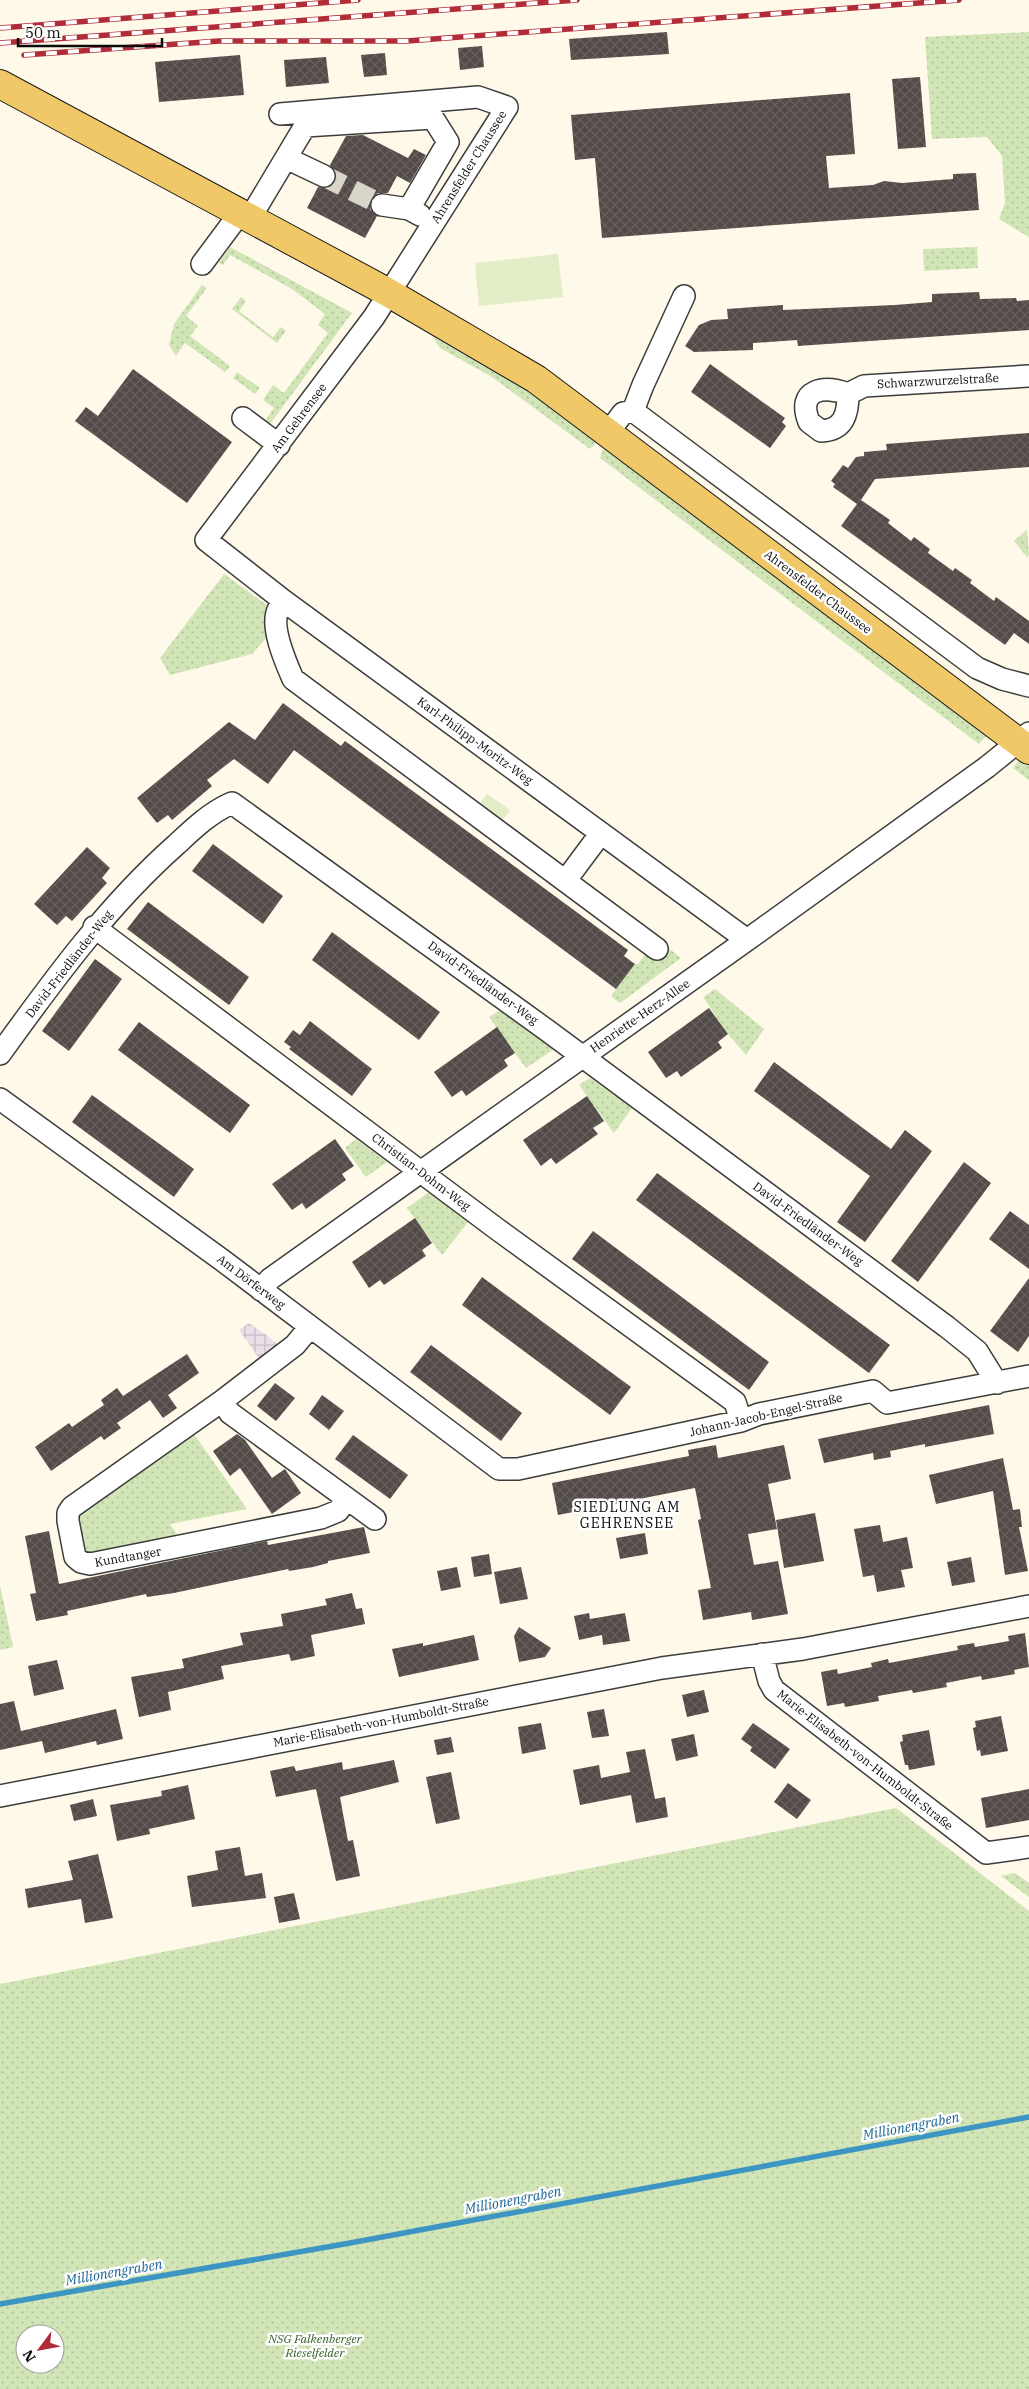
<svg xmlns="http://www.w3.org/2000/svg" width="1029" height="2389" font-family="'IBM Plex Serif',serif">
	<defs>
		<pattern id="industrial-grid" width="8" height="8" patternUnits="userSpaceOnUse" patternTransform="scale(1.25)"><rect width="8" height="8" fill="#e8dfe9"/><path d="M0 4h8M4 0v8" fill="none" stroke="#c6bec6"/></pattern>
		<pattern id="grass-dots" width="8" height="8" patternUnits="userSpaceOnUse" patternTransform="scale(1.25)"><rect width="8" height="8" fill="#d1e5b6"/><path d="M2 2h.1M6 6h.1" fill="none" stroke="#b2c39b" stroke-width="1.8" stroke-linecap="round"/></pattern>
		<pattern id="building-cross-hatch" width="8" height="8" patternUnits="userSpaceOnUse" patternTransform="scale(1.25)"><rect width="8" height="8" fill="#524b48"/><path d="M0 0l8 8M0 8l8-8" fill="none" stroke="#66605e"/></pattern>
	</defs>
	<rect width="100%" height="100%" fill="#fef9e9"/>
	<path fill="url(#industrial-grid)" d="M249 1323 266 1335 282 1348 261 1361 239 1330Z"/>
	<path fill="url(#grass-dots)" fill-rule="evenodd" d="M1029 32V237L999 219 1005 203 1002 156 987 137 932 139 925 37Z
		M230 247 352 313 270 424 265 421 274 408 263 400 273 385 284 393 328 333 318 325 325 314 292 289 230 255 223 265 219 263Z
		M977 247 978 268 924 271 923 249Z
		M202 285 207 288 186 316 198 326 190 336 230 366 225 372 185 343 176 356 169 345 174 324Z
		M241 297 246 301 239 311 273 337 281 327 286 331 277 343 232 309Z
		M432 336 487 368 534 390 599 440 590 449 492 377 440 348Z
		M237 372 260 388 255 394 233 378Z
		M605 444 989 733 979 744 600 458Z
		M1027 530 1029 555 1027 557 1014 541Z
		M224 574 267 605 269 622 267 637 252 654 170 675 160 658Z
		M1021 757 1029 763V780L1013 768Z
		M662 943 681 958 620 1003 611 996 635 964H638L648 951Z
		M715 989 764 1029 746 1055 728 1034 703 997Z
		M500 1010 554 1049 526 1068 489 1017Z
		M590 1078 632 1108 614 1133 579 1085Z
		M356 1139 387 1162 366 1177 345 1148Z
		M429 1192 469 1221 442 1255 407 1208Z
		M191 1430 247 1509 170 1524 181 1540 84 1554 75 1512Z
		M0 1585 13 1647 0 1650Z
		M896 1808 1029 1911V2389H0V1984ZM25 2334H55V2364H25Z
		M1015 1873 1029 1883V1897L1001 1876Z"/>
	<path fill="#e2edc7" d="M558 254 563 297 479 306 475 263Z
		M487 794 510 810 497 828 474 811Z"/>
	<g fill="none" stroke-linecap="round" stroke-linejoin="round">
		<path stroke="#3d95c4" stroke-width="5.5" d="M0 2304 350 2243 1029 2117"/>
	</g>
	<path fill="url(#building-cross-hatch)" d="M667 32 669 54 571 60 569 39Z
		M482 46 484 67 460 70 458 48Z
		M385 53 387 75 364 77 361 55Z
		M240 55 244 95 159 102 155 62Z
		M326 57 329 83 286 87 284 60Z
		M920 77 926 147 898 149 892 79Z
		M850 93 855 154 826 156 829 188 873 185 884 181 902 183 953 179V174L976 173 979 210 602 238 595 158 575 160 571 115Z
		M363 135 408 158 414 149 426 155 410 183 397 176 388 193H378L372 198 370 209 377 216 365 238 307 208 318 187 325 188 335 182 336 175 330 165 346 136Z
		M979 292 980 299 1016 298 1017 301 1029 300V330L798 346 797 340 753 343V350L694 352 685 346 699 325 711 320 728 319 727 309 783 305V310L895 305 932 302V294Z
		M710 364 785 418 782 422 786 426 770 448 691 392Z
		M133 369 232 442 187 503 75 421 86 407 98 416Z
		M1029 433V467L875 479 861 500 890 520 888 523 911 541 914 537 930 549 928 553 953 571 955 568 972 580 970 583 994 601 996 597 1029 621V644L1014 633 1005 645 841 526 857 504 833 487 835 484 831 481 843 465 848 468 856 457 864 456V452L887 450 886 444Z
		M283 703 341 746 345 741 628 950 624 956 635 964 616 989 294 750 268 784 234 759 207 780 212 786 172 820 168 815 157 823 137 798 229 722 255 740Z
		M213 844 283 896 263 924 192 871Z
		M87 847 110 868 102 878 107 883 72 921 66 916 57 925 34 904Z
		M148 902 249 977 229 1005 127 929Z
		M332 932 440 1012 419 1040 312 960Z
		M95 959 122 979 69 1051 42 1031Z
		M709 1008 728 1034 718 1042 722 1048 681 1077 677 1071 666 1078 648 1052Z
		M310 1021 372 1069 352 1096 289 1049 291 1047 284 1042 293 1030 300 1035Z
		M139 1022 250 1105 230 1133 118 1050Z
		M497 1027 515 1053 504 1060 508 1066 466 1096 462 1090 452 1097 434 1072Z
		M774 1062 891 1149 905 1130 932 1151 865 1242 837 1222 870 1176 754 1091Z
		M92 1095 194 1169 174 1197 72 1122Z
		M587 1096 604 1121 593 1128 598 1134 556 1164 551 1158 541 1166 523 1140Z
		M335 1139 354 1166 342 1174 346 1180 306 1209 302 1203 292 1210 272 1184Z
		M964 1162 991 1183 918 1282 891 1261Z
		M657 1173 890 1345 869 1373 636 1200Z
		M1010 1211 1029 1225V1269L989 1239Z
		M415 1218 432 1243 422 1250 426 1256 384 1285 380 1280 369 1288 352 1262Z
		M593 1231 769 1362 749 1390 572 1259Z
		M482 1277 631 1387 610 1415 462 1305Z
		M1029 1278V1336L1018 1352 990 1331Z
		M431 1345 522 1413 501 1441 410 1372Z
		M187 1354 199 1373 168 1395 177 1408 163 1418 150 1400 117 1423 121 1428 104 1440 101 1436 51 1471 35 1447 69 1423 72 1427 104 1405 101 1400 117 1388 123 1396Z
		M275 1383 295 1398 276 1421 257 1406Z
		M322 1395 344 1411 329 1430 309 1414Z
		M989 1405 994 1434 925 1447V1444L890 1451 891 1457 874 1460 873 1453 824 1463 818 1439Z
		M237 1434 245 1440 272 1478 285 1469 301 1493 272 1514 240 1468 230 1476 213 1451Z
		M353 1435 408 1475 390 1499 335 1459Z
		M716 1445 718 1458 784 1445 791 1479 768 1484 777 1529 748 1534 754 1565 778 1561 788 1614 752 1620 751 1612 703 1620 698 1590 711 1588 698 1520 701 1519 695 1488 558 1515 552 1483 689 1456 688 1450Z
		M1003 1458 1013 1510 1020 1509 1022 1527H1019L1028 1571 1005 1575 993 1491 936 1504 929 1475Z
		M815 1513 824 1561 784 1568 776 1520Z
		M880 1525 883 1542 907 1537 913 1568 901 1570 905 1587 877 1592 874 1575 863 1577 854 1529Z
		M364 1527 370 1553 328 1561V1563L313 1567 289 1571 288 1569 174 1593 147 1597 146 1594 67 1611 68 1615 36 1621 30 1594 36 1593 25 1536 49 1531 59 1584 267 1541 268 1545Z
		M645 1533 648 1554 620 1559 616 1538Z
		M489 1554 492 1574 474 1577 471 1557Z
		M971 1557 975 1582 952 1586 947 1562Z
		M457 1567 461 1587 441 1591 437 1571Z
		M521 1567 528 1599 500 1604 494 1572Z
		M352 1593 356 1609 362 1608 365 1624 311 1635 315 1656 291 1661 289 1654 221 1666 224 1679 168 1692 171 1710 139 1717 131 1677 184 1668 182 1659 243 1645 240 1633 283 1626 281 1614 327 1605 325 1599Z
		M589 1613 590 1619 625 1613 630 1641 603 1645 602 1635 579 1640 574 1616Z
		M519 1627 551 1648 545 1657 519 1662 514 1636Z
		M1025 1633 1029 1667 1014 1670 1015 1674 982 1680 981 1676 946 1683 947 1687 913 1693 912 1690 878 1696 879 1701 845 1707 844 1703 827 1706 821 1672 837 1669 838 1674 872 1667 871 1663 888 1659 889 1663 958 1650 957 1646 974 1643 975 1647 1009 1641 1008 1636Z
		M474 1635 479 1660 399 1677 392 1649 423 1643V1646Z
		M57 1660 64 1689 34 1696 28 1666Z
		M704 1690 709 1712 687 1717 682 1695Z
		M14 1701 21 1731 116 1709 123 1739 97 1745 96 1741 45 1753 42 1741 0 1750V1704Z
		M604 1709 609 1736 592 1738 587 1712Z
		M1001 1716 1008 1751 981 1756 980 1750 977 1751 973 1728 976 1727 975 1721Z
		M541 1723 546 1749 522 1754 518 1727Z
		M753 1723 790 1749 775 1769 750 1751 752 1747 741 1739Z
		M929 1730 935 1765 909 1770 908 1765H905L900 1742 903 1741 902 1735Z
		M694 1734 698 1756 676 1761 671 1739Z
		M451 1737 454 1752 437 1755 434 1740Z
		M645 1749 655 1799 665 1797 668 1817 636 1823 631 1795 580 1805 573 1770 599 1765 601 1778 630 1772 626 1752Z
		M394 1760 399 1782 340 1797 348 1841 353 1840 360 1876 336 1881 316 1789 276 1797 270 1771 294 1766 296 1771 342 1762 343 1770Z
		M451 1772 460 1819 436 1824 426 1777Z
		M788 1783 811 1800 797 1819 774 1802Z
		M188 1785 195 1819 149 1829 150 1834 117 1841 110 1805 162 1796 161 1791Z
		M1029 1789V1820L986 1828 981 1798Z
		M93 1799 97 1816 74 1821 70 1805Z
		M240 1847 245 1876 262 1873 266 1898 192 1907 187 1876 218 1870 215 1851Z
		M98 1854 113 1918 85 1923 81 1899 28 1908 25 1889 73 1880 68 1861Z
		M294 1893 300 1919 279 1923 274 1897Z"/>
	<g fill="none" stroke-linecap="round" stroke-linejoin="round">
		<path stroke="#d9d5c8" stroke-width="21" stroke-dasharray="21 11" stroke-linecap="butt" d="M324 176 382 205"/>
		<g stroke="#3d3d3d" stroke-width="24">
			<path id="minor" d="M280 114 478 97 507 107 374 317 206 540 284 601 747 940
				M286 158 324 176
				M382 205 409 209 420 215
				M250 218 305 126 433 118 448 142 409 209
				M202 264 240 213
				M848 394C848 414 844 430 821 431L809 422C796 389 824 385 848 394L864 386 1029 376
				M633 411 977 668 1002 679 1029 686
				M243 418 279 445
				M608 433 623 413 633 411 643 385 684 296
				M284 601C282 604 279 607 278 610 270 627 286 663 293 679L657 949
				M566 880 601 833
				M94 927 497 1229 735 1402 741 1421
				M0 1054C54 979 108 905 177 844 194 828 211 812 232 803L548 1031 947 1327 977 1351 997 1383
				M0 1099 222 1260 499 1469H518L741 1421 759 1414 873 1391 887 1403 1029 1376
				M261 1290 270 1279 747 940 987 767 1029 733
				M310 1327 295 1345 222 1401 72 1507 68 1513V1521L75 1557 81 1562 90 1564 321 1518 338 1511 347 1499
				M222 1401 230 1413 375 1519
				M762 1654 769 1681 774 1690 986 1853 1029 1847
				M0 1796 662 1668 803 1649 1029 1606"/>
		</g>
		<g stroke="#1b1b1b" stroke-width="30">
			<path id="major" d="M0 84 389 293 536 379 1029 750"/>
		</g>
		<use href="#minor" stroke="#fff" stroke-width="21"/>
		<use href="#major" stroke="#f0c867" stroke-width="28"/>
		<g stroke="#b12c39" stroke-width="5.5">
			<path id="rail" d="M0 28 358 0
				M0 43 577 0
				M24 55 219 41H407L959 0"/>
		</g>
		<use href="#rail" stroke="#fff" stroke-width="4" stroke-dasharray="11" stroke-linecap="butt"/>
	</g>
	<g text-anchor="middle" stroke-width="5" stroke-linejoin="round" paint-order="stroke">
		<g font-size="12" fill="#0a0a0a" stroke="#fff">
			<text transform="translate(469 167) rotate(-58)" y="4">Ahrensfelder Chaussee</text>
			<text transform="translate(938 381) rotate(-3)" y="4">Schwarzwurzelstraße</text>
			<text transform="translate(299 418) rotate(-53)" y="4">Am Gehrensee</text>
			<text transform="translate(818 592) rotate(37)" y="4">Ahrensfelder Chaussee</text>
			<text transform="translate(475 741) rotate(36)" y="4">Karl-Philipp-Moritz-Weg</text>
			<text transform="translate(69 964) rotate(-52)" y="4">David-Friedländer-Weg</text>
			<text transform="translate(483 983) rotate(36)" y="4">David-Friedländer-Weg</text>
			<text transform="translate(640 1016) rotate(-35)" y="4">Henriette-Herz-Allee</text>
			<text transform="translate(421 1172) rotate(37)" y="4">Christian-Dohm-Weg</text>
			<text transform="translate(808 1224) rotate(36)" y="4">David-Friedländer-Weg</text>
			<text transform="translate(251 1282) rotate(37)" y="4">Am Dörferweg</text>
			<text transform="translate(766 1415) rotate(-13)" y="4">Johann-Jacob-Engel-Straße</text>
			<text transform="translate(128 1557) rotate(-10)" y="4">Kundtanger</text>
			<text transform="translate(381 1722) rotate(-11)" y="4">Marie-Elisabeth-von-Humboldt-Straße</text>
			<text transform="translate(865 1760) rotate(38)" y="4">Marie-Elisabeth-von-Humboldt-Straße</text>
		</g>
		<g font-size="12" font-style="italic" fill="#305d20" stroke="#fff">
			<text x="315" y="2343">NSG Falkenberger<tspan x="315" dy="14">Rieselfelder</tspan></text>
		</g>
		<g font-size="14" letter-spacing="1" fill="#0a0a0a" stroke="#fff">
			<text x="627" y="1512">SIEDLUNG AM<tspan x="627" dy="16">GEHRENSEE</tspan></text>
		</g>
		<g font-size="14" font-style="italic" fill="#1d6593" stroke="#fff">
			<text transform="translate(911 2126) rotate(-11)" y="5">Millionengraben</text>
			<text transform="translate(513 2200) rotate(-11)" y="5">Millionengraben</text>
			<text transform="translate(114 2272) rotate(-10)" y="5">Millionengraben</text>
		</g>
	</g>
	<g transform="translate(40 2349) rotate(238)"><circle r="24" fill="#ffffff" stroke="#9d9d9d"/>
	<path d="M0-4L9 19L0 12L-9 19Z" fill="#b12c39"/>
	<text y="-8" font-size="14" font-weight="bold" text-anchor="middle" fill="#0a0a0a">N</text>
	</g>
	<path d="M18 38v8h144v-8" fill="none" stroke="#0a0a0a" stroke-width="2.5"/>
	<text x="25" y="38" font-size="15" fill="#0a0a0a" stroke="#ffffff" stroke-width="4" paint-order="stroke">50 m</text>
</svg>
